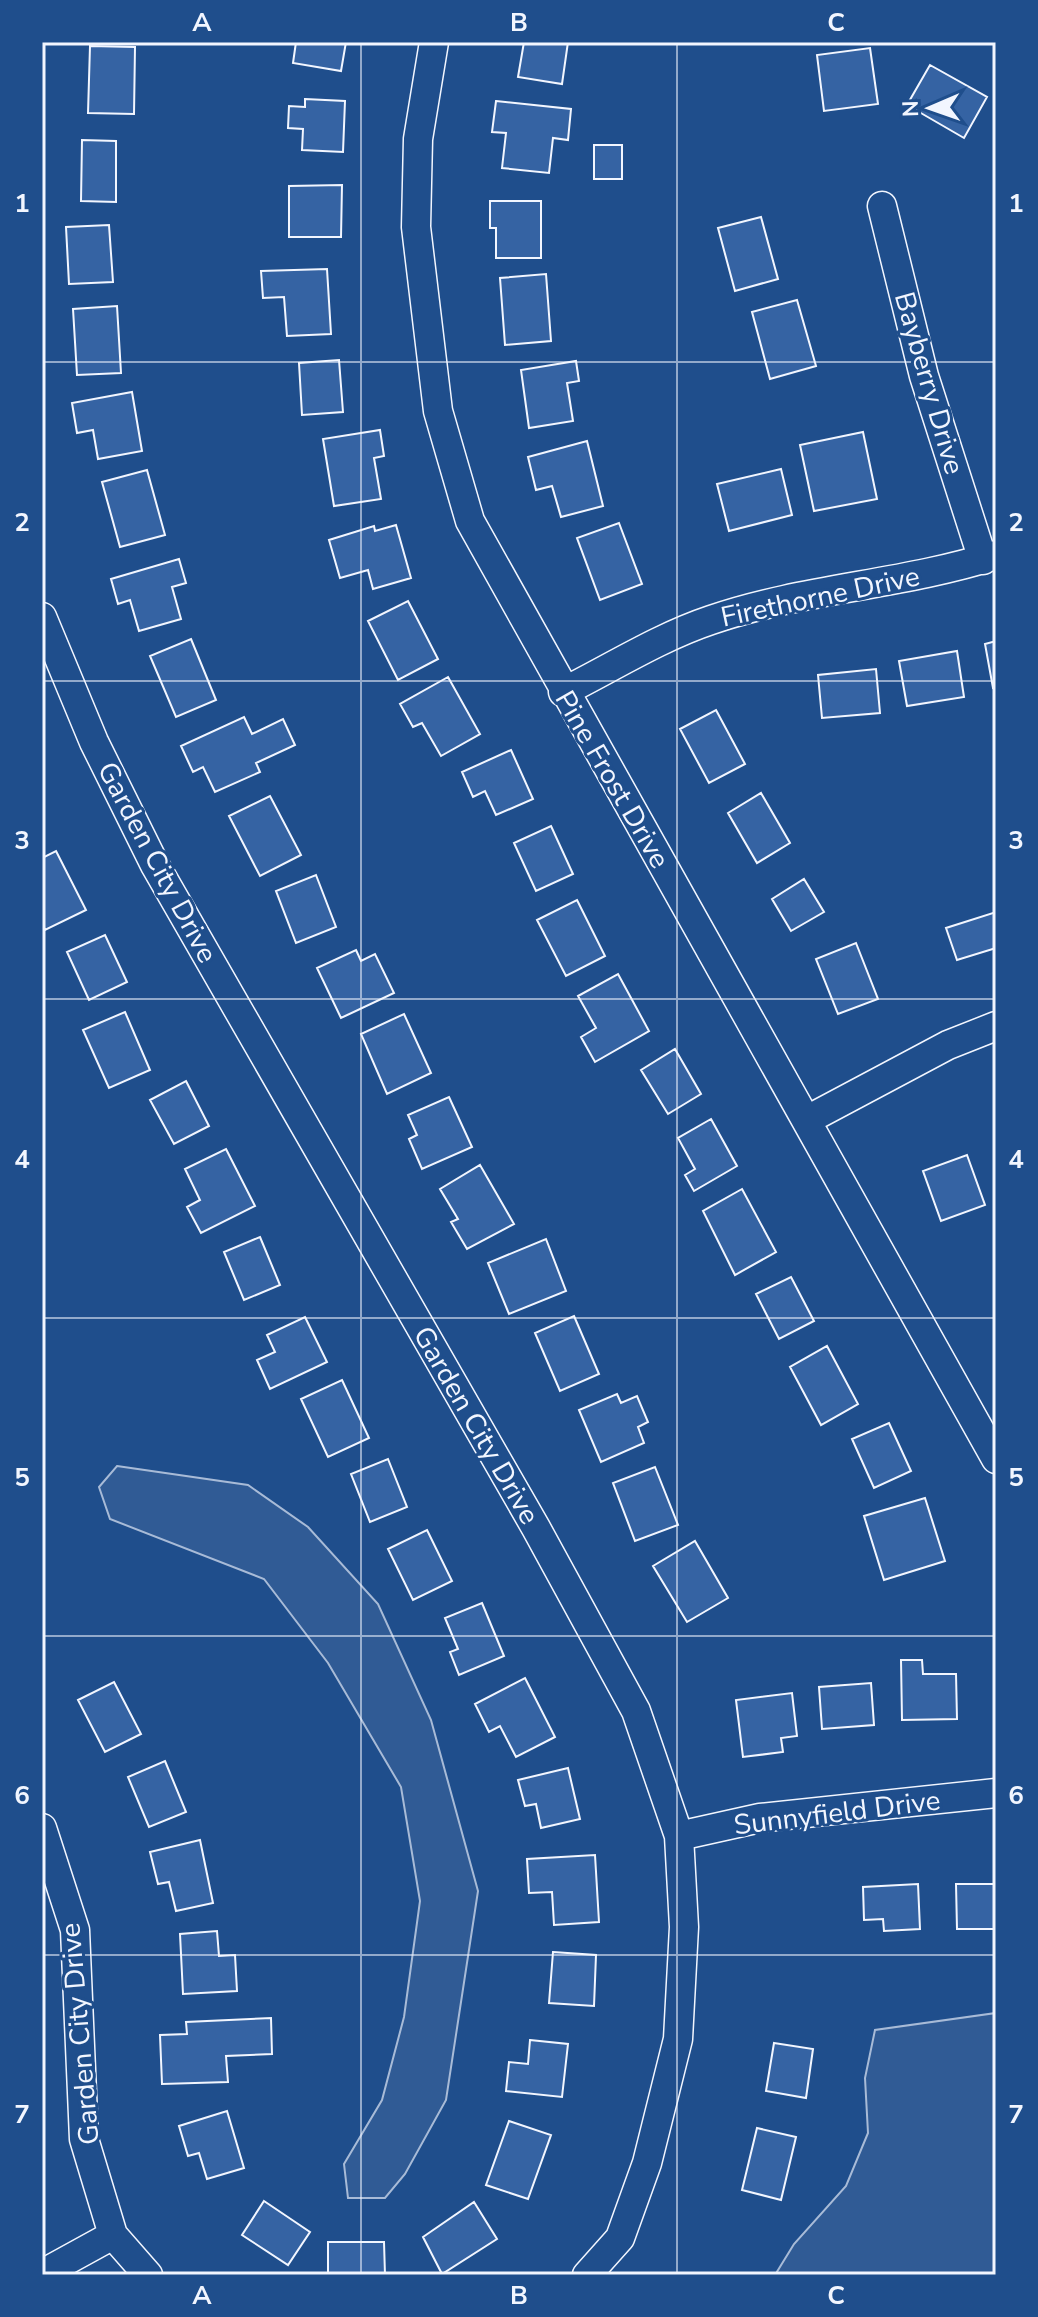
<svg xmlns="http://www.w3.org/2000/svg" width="1038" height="2317" font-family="'Nunito Sans',sans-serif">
	<rect width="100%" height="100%" fill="#1f4e8c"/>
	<path fill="#305b95" stroke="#a8bbd7" stroke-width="2" d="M117 1466 248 1485 308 1527 378 1604 431 1720 478 1891 446 2100 405 2174 385 2198H348L344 2164 382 2100 404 2017 420 1901 401 1787 328 1663 264 1579 110 1519 99 1487Z
		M996 2013V2275H775L794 2244 846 2186 868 2133 865 2078 875 2030Z"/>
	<path fill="#3563a3" stroke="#f2f6ff" stroke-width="2" d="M296 42H346L341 71 293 63Z
		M524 42H568L562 84 518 77Z
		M90 46 135 47 134 114 88 113Z
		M870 48 878 104 824 111 817 55Z
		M930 65 987 97 964 138 907 105Z
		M305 99 345 101 343 152 302 150 303 129 288 128 289 106 305 107Z
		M496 101 571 109 568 140 553 138 549 173 502 168 506 133 492 132Z
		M82 140 116 141V202L81 201Z
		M594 145H622V179H594Z
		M342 185 341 237H289V186Z
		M490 201H541V258H496V228H490Z
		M761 217 778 279 735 291 718 228Z
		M109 225 113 282 69 284 66 227Z
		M327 269 331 334 287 336 284 297 263 298 261 271Z
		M546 274 551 341 505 345 500 278Z
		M797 300 816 366 770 379 752 312Z
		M117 306 121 373 77 375 73 309Z
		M339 360 343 412 302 415 299 363Z
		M576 361 579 381 567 383 573 421 529 428 521 370Z
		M132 392 142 451 98 459 93 430 77 433 72 403Z
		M380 430 384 456 374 458 381 499 334 506 323 439Z
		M863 432 877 499 814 511 800 445Z
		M587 441 603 506 561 517 552 486 536 490 528 457Z
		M781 469 792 515 729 531 717 484Z
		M147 470 165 535 120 547 102 482Z
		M619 523 642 584 600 600 577 538Z
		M396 525 411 578 373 589 368 570 340 578 329 540 374 526 375 531Z
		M179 559 186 583 172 587 181 619 139 631 130 600 118 604 111 579Z
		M408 601 438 659 398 680 368 621Z
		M191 639 216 700 176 717 150 656Z
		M996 641V687L993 688 985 644Z
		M957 651 964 697 907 706 899 661Z
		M876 669 880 713 822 718 818 675Z
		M448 677 480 734 441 756 422 723 413 727 400 704Z
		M716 710 745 764 709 783 680 729Z
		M244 717 252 734 283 719 295 745 256 763 260 772 215 792 203 767 193 772 181 746Z
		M511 750 533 799 496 815 485 791 473 797 462 772Z
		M761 793 790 843 757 863 728 813Z
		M270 796 301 855 260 876 229 816Z
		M551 826 573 874 536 891 514 843Z
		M56 851 86 910 45 930 42 923V858Z
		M316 875 336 927 296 943 276 891Z
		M804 879 824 912 791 931 772 899Z
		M577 900 605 956 566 976 537 920Z
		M996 912V948L957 960 946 928Z
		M105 935 127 982 89 1000 67 952Z
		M856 943 878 999 838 1014 816 959Z
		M356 950 361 961 375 954 394 993 341 1018 317 968Z
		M618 974 649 1031 595 1062 581 1037 596 1028 578 996Z
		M125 1012 150 1070 109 1088 83 1030Z
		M404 1014 431 1073 387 1094 361 1034Z
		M675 1049 701 1094 668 1114 641 1070Z
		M186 1081 209 1126 174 1144 150 1100Z
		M449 1097 472 1147 422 1169 409 1139 417 1135 408 1115Z
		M711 1119 737 1166 694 1191 685 1175 695 1169 678 1138Z
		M226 1149 255 1206 201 1233 187 1207 200 1200 185 1169Z
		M967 1155 985 1205 941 1221 923 1171Z
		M480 1165 514 1224 467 1249 451 1222 458 1219 440 1189Z
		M742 1189 776 1252 735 1275 703 1211Z
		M260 1237 280 1285 244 1300 224 1252Z
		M546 1239 566 1291 509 1314 488 1263Z
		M791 1277 814 1321 779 1339 756 1294Z
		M574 1316 599 1374 560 1391 535 1333Z
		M305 1317 327 1362 270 1389 257 1360 275 1352 267 1335Z
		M827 1346 858 1404 821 1425 790 1367Z
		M342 1380 369 1438 328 1457 301 1399Z
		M617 1394 621 1403 637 1396 648 1422 638 1427 644 1443 601 1462 579 1410Z
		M889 1423 911 1471 874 1488 852 1439Z
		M388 1459 407 1507 370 1522 351 1474Z
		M655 1467 678 1525 635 1541 613 1483Z
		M925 1498 945 1561 884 1580 864 1516Z
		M427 1530 452 1581 413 1600 388 1549Z
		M695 1541 728 1598 687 1622 653 1566Z
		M482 1603 504 1656 459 1675 450 1652 458 1649 445 1618Z
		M901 1660H922L923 1674H956L957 1719 902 1720Z
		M525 1678 555 1737 516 1757 500 1726 489 1732 475 1704Z
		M114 1682 141 1734 105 1752 78 1700Z
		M871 1683 874 1725 822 1729 819 1687Z
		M792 1693 797 1736 781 1738 783 1752 743 1757 736 1700Z
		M165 1761 186 1812 149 1827 128 1777Z
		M568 1768 580 1819 541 1828 536 1804 525 1806 518 1780Z
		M200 1840 213 1903 176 1911 169 1882 158 1884 150 1852Z
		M595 1855 599 1922 554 1925 552 1892 529 1893 527 1859Z
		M918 1884 920 1929 884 1931 883 1919 864 1920 863 1887Z
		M956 1884H996V1929H957Z
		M217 1931 219 1956 235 1955 237 1991 183 1994 180 1934Z
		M553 1952 596 1955 594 2006 549 2003Z
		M271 2018 272 2054 226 2056 228 2082 162 2084 160 2035 187 2034 186 2022Z
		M530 2040 568 2044 562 2097 506 2091 509 2062 528 2064Z
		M774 2043 813 2049 806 2098 766 2091Z
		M227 2111 244 2168 207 2179 199 2153 188 2156 179 2126Z
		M509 2121 551 2135 528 2199 486 2185Z
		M757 2128 796 2137 781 2200 742 2190Z
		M264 2201 310 2232 288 2265 242 2235Z
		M474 2202 497 2239 442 2274 423 2237Z
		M328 2242H384L385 2275H328Z"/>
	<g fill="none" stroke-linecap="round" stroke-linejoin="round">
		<g stroke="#f2f6ff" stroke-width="31">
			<path id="minor" d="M434 42 418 139 416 227 438 411 470 521 996 1459
				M882 206 924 376 983 560
				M42 617 94 742 155 865 536 1528 636 1711 679 1836 684 1927 678 2039 647 2163 620 2238 587 2275
				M563 692C611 668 660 637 711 620 804 588 903 585 996 555
				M807 1120 948 1045 996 1026
				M42 1828 75 1930 84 2139 113 2235 148 2275
				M679 1836 760 1818 996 1793
				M42 2274 113 2235"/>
		</g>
		<use href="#minor" stroke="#1f4e8c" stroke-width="28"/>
	</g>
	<path fill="none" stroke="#f2f6ff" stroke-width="2" stroke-opacity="0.55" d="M361 42V2275M677 42V2275M42 362H996M42 681H996M42 999H996M42 1318H996M42 1636H996M42 1955H996"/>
	<g text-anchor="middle" stroke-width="6" stroke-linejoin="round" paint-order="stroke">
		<g font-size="28" fill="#f2f6ff" stroke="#1f4e8c">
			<text transform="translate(930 383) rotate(74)" y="10">Bayberry Drive</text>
			<text transform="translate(820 596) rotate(-12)" y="10">Firethorne Drive</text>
			<text transform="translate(613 779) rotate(60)" y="10">Pine Frost Drive</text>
			<text transform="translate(158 862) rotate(62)" y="10">Garden City Drive</text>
			<text transform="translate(477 1425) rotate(60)" y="10">Garden City Drive</text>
			<text transform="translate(837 1812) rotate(-7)" y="10">Sunnyfield Drive</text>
			<text transform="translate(79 2034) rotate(-95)" y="10">Garden City Drive</text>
		</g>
	</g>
	<rect width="1038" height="2317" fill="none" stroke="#1f4e8c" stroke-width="88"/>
	<g transform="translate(930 108) rotate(268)" stroke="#1f4e8c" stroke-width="6" paint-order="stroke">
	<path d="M0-6L14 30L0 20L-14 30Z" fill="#f2f6ff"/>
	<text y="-12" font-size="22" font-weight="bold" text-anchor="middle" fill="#f2f6ff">N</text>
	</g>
	<rect x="44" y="44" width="950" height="2229" fill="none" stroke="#f2f6ff" stroke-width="3"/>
	<g font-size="26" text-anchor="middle" font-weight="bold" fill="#f2f6ff">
		<text x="202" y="31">A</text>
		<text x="519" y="31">B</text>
		<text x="836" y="31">C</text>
		<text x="22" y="212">1</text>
		<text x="1016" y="212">1</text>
		<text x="22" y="531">2</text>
		<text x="1016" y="531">2</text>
		<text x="22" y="849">3</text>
		<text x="1016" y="849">3</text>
		<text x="22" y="1168">4</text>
		<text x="1016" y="1168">4</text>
		<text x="22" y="1486">5</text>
		<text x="1016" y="1486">5</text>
		<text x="22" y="1804">6</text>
		<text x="1016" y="1804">6</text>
		<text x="22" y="2123">7</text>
		<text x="1016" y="2123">7</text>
		<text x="202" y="2304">A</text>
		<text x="519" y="2304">B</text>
		<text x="836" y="2304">C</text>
	</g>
</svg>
